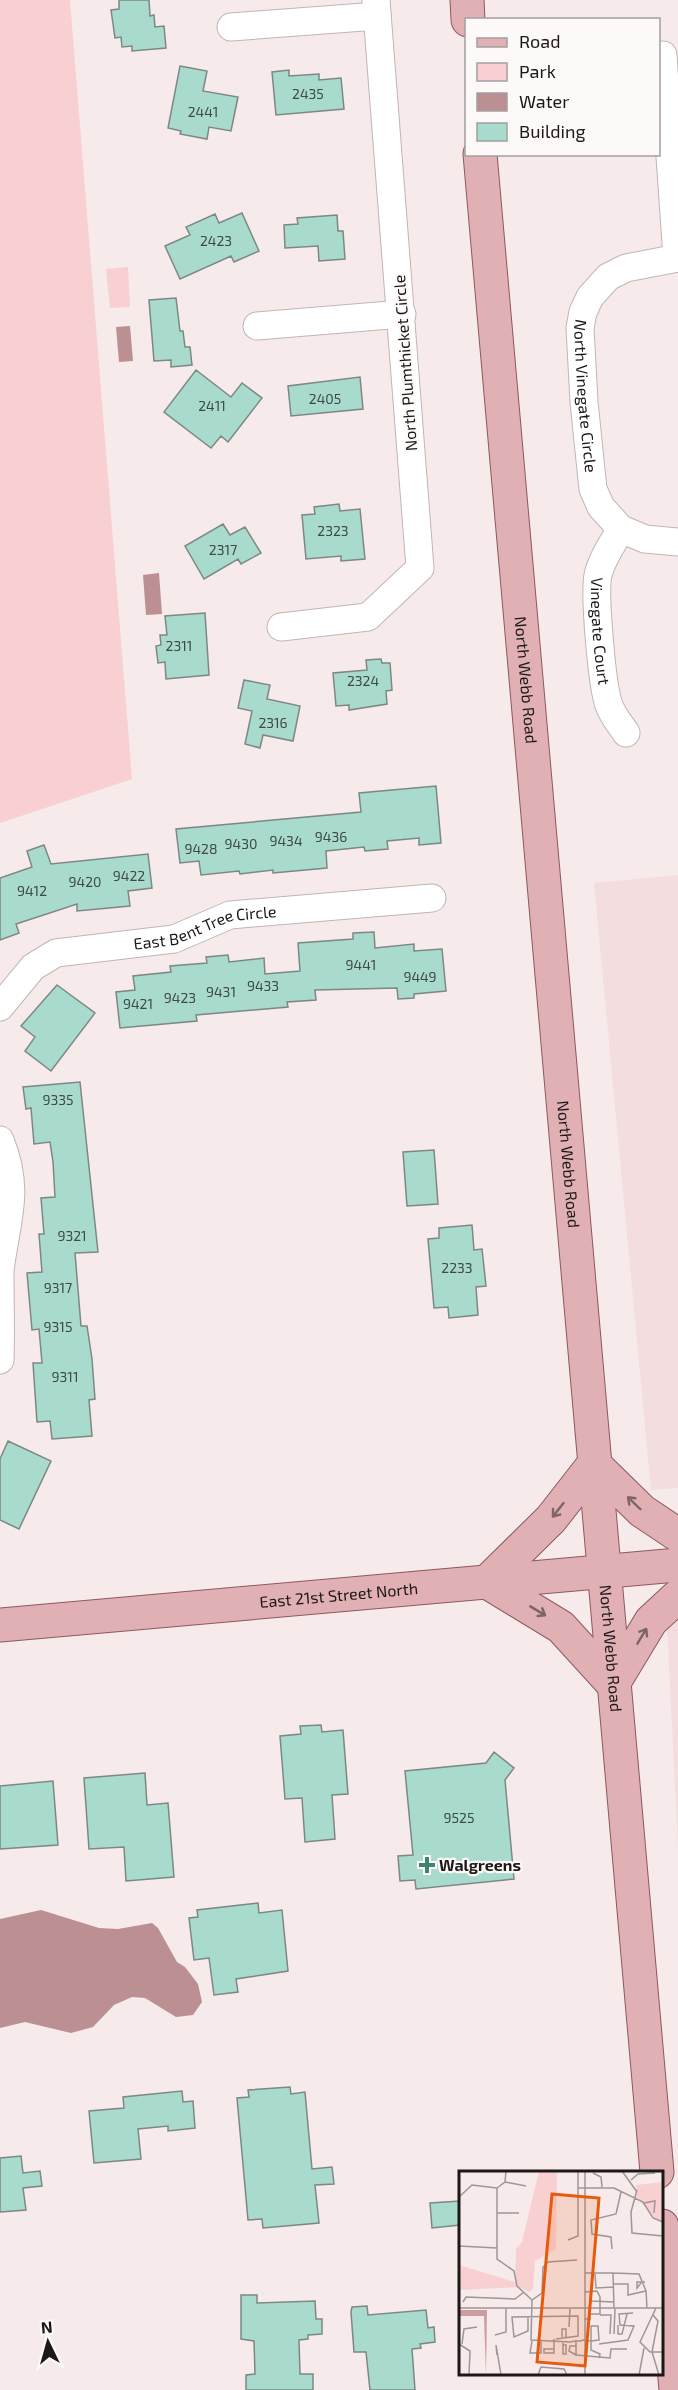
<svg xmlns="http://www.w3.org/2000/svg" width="678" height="2390" font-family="'Exo 2',sans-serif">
	<rect width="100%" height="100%" fill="#f6eaea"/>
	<path fill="#f3ddde" d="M678 875V1488L651 1490 594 883Z
		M678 1617V1846L667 1625Z"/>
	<path fill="#f9d0d2" d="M0 0H70L132 779 0 823Z
		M128 267 130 307 110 308 106 269Z"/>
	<path fill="#bc8f92" d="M130 326 133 361 119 362 116 327Z
		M159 573 162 614 146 615 143 575Z
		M41 1910 99 1928 118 1929 152 1923 158 1928 177 1962 185 1967 198 1984 202 2002 193 2015 176 2017 145 1998 132 1997 114 2005 93 2027 71 2033 25 2022 0 2028V1919Z"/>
	<path fill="#a8dbce" stroke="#7d8885" stroke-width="1.5" d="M119 0H149L150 16 154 15 155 27 164 26 166 48 132 51V46L122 47 121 37 115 38 111 10 119 9Z
		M180 66 207 71 203 91 238 97 231 131 209 127 207 139 180 134 181 131 168 128Z
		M289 70V76L319 74V80L341 78 344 109 276 115 272 72Z
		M242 213 259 251 234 262 231 256 180 279 165 246 190 235 186 227 215 214 219 223Z
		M337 215 338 231H343L345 259 319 261 318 246 285 248 284 225 298 224 297 218Z
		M176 298 180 331H183L185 347H190L192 365 171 367V360L154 361 149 300Z
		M196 370 231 397 242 383 262 398 228 442 221 436 211 448 164 412Z
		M360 377 363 409 291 416 288 386Z
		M339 504 340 511 360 509 365 559 341 561V556L306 559 302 515 315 514 314 507Z
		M223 524 230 535 245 527 261 553 241 564 238 559 204 579 185 546Z
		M205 613 209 675 166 679 165 662 158 663 156 646 161 645 160 635H167L165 616Z
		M381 659 382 663H390L392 690 386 691 387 704 349 710V705L336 706 333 673 367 670 366 660Z
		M244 680 270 685 267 699 300 706 293 741 263 735 260 748 245 744 252 711 238 708Z
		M436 786 441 843 419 845V838L387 841 388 849 365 851 364 847 326 851 327 868 273 873V870L240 874 239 871 201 875 199 861 180 863 176 829 361 812 359 793Z
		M44 845 51 864 148 854 152 888 128 891 130 906 77 911V904L16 924 19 933 0 940V878L32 867 27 851Z
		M374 932 375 948 414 944V951L442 949 446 991 414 994V998L398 999 397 988 315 990 316 1000 287 1002 288 1007 196 1015 197 1021 120 1028 116 992 135 990 133 976 171 972 170 966 207 963 206 957 228 955 229 962 264 958 265 974 300 971 298 943 353 939V933Z
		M57 985 95 1013 51 1071 25 1051 35 1037 21 1026Z
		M80 1082 98 1252 75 1253 81 1326H87L92 1359 95 1399 89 1400 92 1436 52 1439 50 1421 37 1422 33 1363H42L39 1329 32 1330 27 1273 42 1272 39 1234H44L41 1198 55 1197 53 1162 50 1142 34 1144 31 1108 26 1109 23 1087Z
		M434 1150 438 1204 407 1206 403 1152Z
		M472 1225 474 1250 482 1249 486 1286 476 1287 478 1315 449 1318 448 1307 434 1308 428 1239 439 1238V1228Z
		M8 1441 51 1461 19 1529 0 1520V1459Z
		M321 1725 322 1732 343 1730 348 1794 332 1795 335 1839 305 1842 302 1798 285 1799 280 1736 301 1734 300 1726Z
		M494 1752 514 1768 505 1780 514 1879 416 1889 415 1880 400 1881 398 1856 413 1855 405 1771 486 1763Z
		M145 1773 147 1805 168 1803 174 1877 126 1881 124 1847 89 1849 84 1778Z
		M53 1781 58 1845 0 1849V1786Z
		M258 1903 259 1913 282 1910 288 1971 236 1979 238 1992 214 1995 209 1958 194 1960 189 1918 198 1917 197 1910Z
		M290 2087 291 2094 305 2092 312 2169 332 2167 334 2184 315 2185 319 2223 263 2228 262 2219 248 2220 237 2098 249 2097 248 2090Z
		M182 2091 183 2102 193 2101 195 2128 168 2131V2126L138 2129 141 2159 94 2163 89 2111 124 2108 123 2097Z
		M21 2156 23 2173 40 2171 42 2186 23 2188 26 2210 0 2212V2158Z
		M460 2201V2225L432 2228 430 2203Z
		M241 2295H257V2303L315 2301 316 2319H322V2334L308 2335V2339L299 2340 300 2374H313V2390H246V2375L255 2374 254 2341 241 2339Z
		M367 2306 368 2315 426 2310 428 2328 434 2327 435 2342 420 2344 421 2348 412 2349 415 2390H370L366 2352H354L351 2312 352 2307Z"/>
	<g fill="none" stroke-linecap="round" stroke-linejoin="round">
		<g stroke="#c1b5b6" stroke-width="29">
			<g id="minor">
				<path d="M231 27 377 16"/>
				<path d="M663 55 677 258"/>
				<path id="s1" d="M678 258 626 268 608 277 590 297 583 312 580 328 584 402 593 489 601 507 621 529 645 539 678 542"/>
				<path d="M257 326 402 314"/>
				<path id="s2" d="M621 529C613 543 602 558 598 575 594 593 602 687 609 705 612 715 621 725 626 733"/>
				<path d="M281 627 368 617 420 568 376 0"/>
				<path id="s3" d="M0 1007 33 967 56 953 174 939 230 915 432 898"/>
				<path d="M0 1140C21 1192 6 1220 0 1271 0 1300 1 1331 0 1360"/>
			</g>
		</g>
		<g stroke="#8e585d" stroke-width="35">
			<g id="major">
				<path d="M467 0 468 20"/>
				<path id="s4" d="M480 154 657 2172"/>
				<path d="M678 1535 642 1511 594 1464 551 1519 487 1582 561 1627 613 1684 651 1621 678 1596"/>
				<path id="s5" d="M0 1625 678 1565"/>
				<path d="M662 2226 676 2390"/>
			</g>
		</g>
		<use href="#minor" stroke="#fff" stroke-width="27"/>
		<use href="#major" stroke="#e0b0b4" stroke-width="33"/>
	</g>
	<defs><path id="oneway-shaft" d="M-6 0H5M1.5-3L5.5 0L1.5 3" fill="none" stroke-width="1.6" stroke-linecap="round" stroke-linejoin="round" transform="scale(1.5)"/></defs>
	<g stroke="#7e6466">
		<use href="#oneway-shaft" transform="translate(634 1503) rotate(-136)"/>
		<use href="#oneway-shaft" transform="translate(558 1510) rotate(128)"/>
		<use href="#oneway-shaft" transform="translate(538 1611) rotate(31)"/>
		<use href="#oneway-shaft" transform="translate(642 1636) rotate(-59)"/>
	</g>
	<path fill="#3f8274" stroke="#fef9f9" stroke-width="2" d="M424 1856h6v6h6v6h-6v6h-6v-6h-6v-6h6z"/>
	<g text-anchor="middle" stroke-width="4.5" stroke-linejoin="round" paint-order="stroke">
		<g font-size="14" fill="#3f4946">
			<text x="308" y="99">2435</text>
			<text x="203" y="117">2441</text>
			<text x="216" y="246">2423</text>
			<text x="325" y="404">2405</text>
			<text x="212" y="411">2411</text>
			<text x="333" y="536">2323</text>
			<text x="223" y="555">2317</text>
			<text x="179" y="651">2311</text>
			<text x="363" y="686">2324</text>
			<text x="273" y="728">2316</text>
			<text x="331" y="842">9436</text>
			<text x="286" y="846">9434</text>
			<text x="241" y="849">9430</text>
			<text x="201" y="854">9428</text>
			<text x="129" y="881">9422</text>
			<text x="85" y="887">9420</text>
			<text x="32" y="896">9412</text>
			<text x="361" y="970">9441</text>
			<text x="420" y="982">9449</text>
			<text x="263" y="991">9433</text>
			<text x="221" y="997">9431</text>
			<text x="180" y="1003">9423</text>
			<text x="138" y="1009">9421</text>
			<text x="58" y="1105">9335</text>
			<text x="72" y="1241">9321</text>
			<text x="457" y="1273">2233</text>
			<text x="58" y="1293">9317</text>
			<text x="58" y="1332">9315</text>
			<text x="65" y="1382">9311</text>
			<text x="459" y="1823">9525</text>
		</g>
		<g font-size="16" fill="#1c1818" stroke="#fef9f9">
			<text transform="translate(405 363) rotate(-94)" y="6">North Plumthicket Circle</text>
			<text dy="6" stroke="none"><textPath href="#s1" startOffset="201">North Vinegate Circle</textPath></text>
			<text dy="6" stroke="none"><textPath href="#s2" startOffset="108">Vinegate Court</textPath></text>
			<text dy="6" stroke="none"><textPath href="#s4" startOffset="528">North Webb Road</textPath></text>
			<text dy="6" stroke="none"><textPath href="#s3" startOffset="231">East Bent Tree Circle</textPath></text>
			<text dy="6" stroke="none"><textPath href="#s4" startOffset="1014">North Webb Road</textPath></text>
			<text dy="6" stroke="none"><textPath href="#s5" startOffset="340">East 21st Street North</textPath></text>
			<text dy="6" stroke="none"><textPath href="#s4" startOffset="1500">North Webb Road</textPath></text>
		</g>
		<g font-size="16" font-weight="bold" fill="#1c1818" stroke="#fef9f9" text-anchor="start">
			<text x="439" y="1871">Walgreens</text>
		</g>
	</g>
	<g transform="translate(459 2171)">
		<rect width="204" height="204" fill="#f6eaea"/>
		<path d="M80 0H98L97 78 76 90 74 118 70 121 61 116 0 119V94L56 111 57 78 63 71ZM204 11V50L197 48 178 27 177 14Z" fill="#f9d0d2"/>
		<path d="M0 139H28L27 204 25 145H0Z" fill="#cb9d9f"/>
		<path fill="none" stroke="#9f9696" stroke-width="1.5" d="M126 0V204M163 0 178 21M134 2 142 6 143 16M172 9 179 3 196 2M46 11 67 15M38 17V88L55 100 58 115 73 129 72 169 111 171 117 170H122L124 169 132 170 140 169 139 155H132V179L141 183 140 187M38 17 46 11 47 0M119 17H155L184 31 194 47 204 51M178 19 172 41 173 62 204 65M0 26 13 14 38 17M185 32 196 30 195 42M38 42H60M109 69 119 65V0M0 75 38 77M153 78 152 66 133 63 132 49 157 43 162 21M126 102H154L155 137M154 102 180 103 187 120M136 103 137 117 155 116M182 112 178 117V111H186M155 113H169V124L187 120 188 137M126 121 138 120 141 126V143H131V148H126M132 121V130L155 131M73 129 83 122 84 96 89 91 118 89M4 131 7 126 56 128 65 121M0 137H204M197 137 181 171 191 181H204M141 144H152L151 163M69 146V160L55 166 53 146 119 145V165L97 168M159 154V163H163L168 143M110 156 111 137M155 163 156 138M36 164 47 161V137M103 166V158H107V166M95 168V182H85V178H95M117 169V184L151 187 152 178H168M73 170 71 182H82V169M104 170V183H107V174H104M0 173 11 180 10 204M3 173 5 158 18 156M140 173 169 169 175 155 161 154 160 143 174 142M193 181 199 150 194 144M193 181 200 204M38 184 37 174 42 204M117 184 110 180 111 175H117M79 204 82 196 105 198 108 204M180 204 185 177"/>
		<path fill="#e8590c" fill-opacity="0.15" stroke="#e8590c" stroke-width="3" d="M93 23 140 27 126 195 78 191Z"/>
		<rect width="204" height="204" fill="none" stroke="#1c1818" stroke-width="3"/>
	</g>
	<rect x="465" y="18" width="195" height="138" fill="#fef9f9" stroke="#a49f9f" stroke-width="1.5"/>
	<rect x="477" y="38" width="30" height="9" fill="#e0b0b4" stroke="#a49f9f" stroke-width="1.5"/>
	<text x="519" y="48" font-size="18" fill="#1c1818">Road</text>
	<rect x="477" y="63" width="30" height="18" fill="#f9d0d2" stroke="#a49f9f" stroke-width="1.5"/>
	<text x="519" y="78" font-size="18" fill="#1c1818">Park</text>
	<rect x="477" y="93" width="30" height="18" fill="#bc8f92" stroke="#a49f9f" stroke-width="1.5"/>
	<text x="519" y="108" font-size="18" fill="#1c1818">Water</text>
	<rect x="477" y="123" width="30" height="18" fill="#a8dbce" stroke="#a49f9f" stroke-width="1.5"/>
	<text x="519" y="138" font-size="18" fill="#1c1818">Building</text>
	<g transform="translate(48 2342) rotate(355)" stroke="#fef9f9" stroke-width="4.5" paint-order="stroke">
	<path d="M0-4.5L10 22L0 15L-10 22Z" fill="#1c1818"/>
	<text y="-9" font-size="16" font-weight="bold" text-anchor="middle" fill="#1c1818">N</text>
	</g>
</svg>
